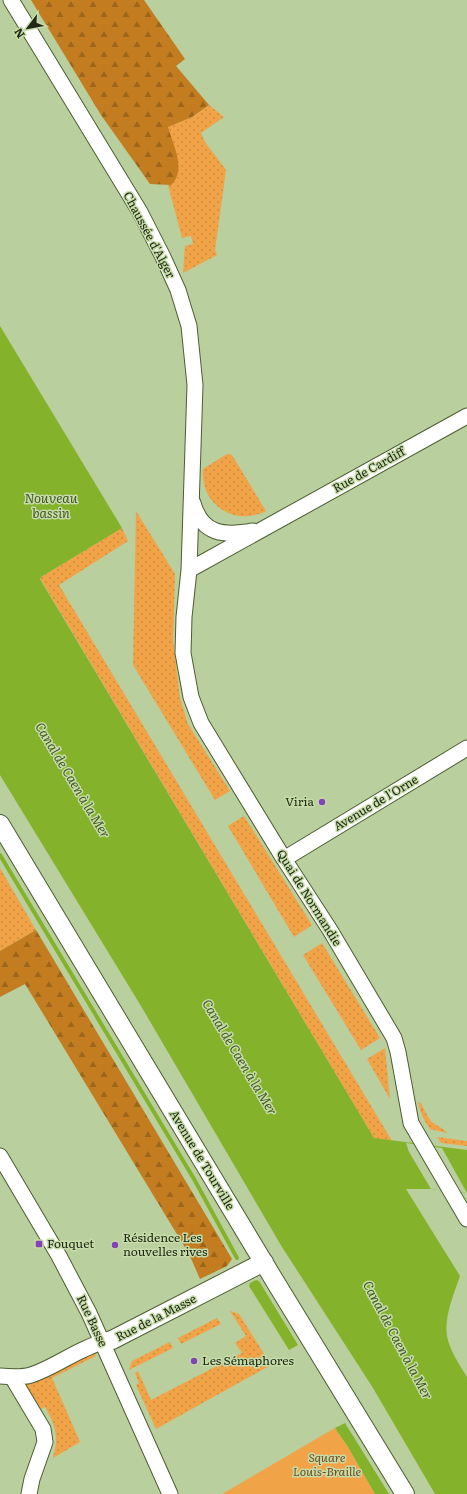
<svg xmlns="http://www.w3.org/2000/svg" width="467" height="1494" font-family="Literata,serif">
	<defs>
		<pattern id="grass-dots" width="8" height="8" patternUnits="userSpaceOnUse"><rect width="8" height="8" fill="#f1a348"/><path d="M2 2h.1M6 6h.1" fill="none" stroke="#ce8c3e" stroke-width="1.8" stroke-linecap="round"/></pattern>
		<pattern id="forest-firs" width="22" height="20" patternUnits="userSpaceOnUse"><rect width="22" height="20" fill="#c37c20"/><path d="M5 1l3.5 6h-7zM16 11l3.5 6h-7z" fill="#9e661b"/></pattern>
	</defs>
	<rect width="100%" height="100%" fill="#b9cf9d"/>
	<path fill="url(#grass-dots)" d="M209 105 224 117 201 133 205 142 226 170 215 250 217 255 183 273 185 246 193 244 191 236 182 238 168 185H171L167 127 192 117Z
		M227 454 232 455 266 511C235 527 200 505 203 469Z
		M136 511 175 574 173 640 180 698 188 724 230 791 215 800 133 665Z
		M122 528 128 541 59 585 392 1141 374 1138 40 578 41 577Z
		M244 816 312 925 294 937 228 826Z
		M0 868 36 930 0 951Z
		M322 943 380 1038 361 1050 303 955Z
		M385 1048 390 1099 367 1059Z
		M418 1102 421 1103C424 1109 427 1116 431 1121 436 1126 444 1128 447 1133L430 1129C424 1121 420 1112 418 1102Z
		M437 1137 467 1141V1146L441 1143Z
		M230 1311 239 1314 271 1365 156 1429 136 1385 139 1383 135 1373 138 1371 151 1400 242 1353 235 1343 246 1336Z
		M217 1318 221 1324 181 1344 178 1338Z
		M170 1342 173 1348 129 1370 132 1361Z
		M94 1352 96 1356 52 1378 80 1442 53 1458C59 1436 56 1426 45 1407L41 1409 23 1385Z"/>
	<path fill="url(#forest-firs)" d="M31 0H144L185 59 176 66 209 105 192 117 168 127C173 145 187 170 171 185L150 184 101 115Z
		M36 930 232 1259 227 1266 200 1279 189 1254 25 984 0 997V951Z"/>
	<path fill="#f1a348" d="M335 1428 348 1447 375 1494H222Z"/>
	<path fill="#84b22b" d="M0 326 122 528 41 577 40 579 374 1138 467 1150V1193L431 1189H406L460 1276C454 1294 444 1316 447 1336 449 1349 460 1366 467 1377V1494H435L373 1388 282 1247 141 1006 0 775Z
		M256 1280 259 1281 298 1345 289 1350 249 1286 250 1283Z
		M345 1423 389 1494H375L348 1447 335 1428Z"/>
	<path fill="#b9cf9d" d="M406 1143 442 1148 467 1193 431 1189 409 1152Z"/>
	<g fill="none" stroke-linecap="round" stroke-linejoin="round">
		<path stroke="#84b22b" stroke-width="4" d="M0 855 194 1179 237 1258"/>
		<g stroke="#4c5e31" stroke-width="17">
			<path id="minor" d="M11 0 140 212 163 257 178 290 189 326 195 385 189 570 184 617 183 653 191 697 201 723 284 859 330 930 394 1038 398 1052 411 1123 467 1219
				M193 503C202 535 224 536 253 531
				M189 570 467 416
				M284 859 467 748
				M0 1156 59 1256 89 1313 170 1494
				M0 1376C10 1377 21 1378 31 1375 56 1367 77 1349 103 1342
				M12 1377 43 1429 45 1442 32 1479 29 1494"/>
		</g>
		<g stroke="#4c5e31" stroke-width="20">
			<path id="tertiary" d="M0 824 276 1283 405 1494
				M103 1342 112 1340 264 1262"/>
		</g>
		<use href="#minor" stroke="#fff" stroke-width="15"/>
		<use href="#tertiary" stroke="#fff" stroke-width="18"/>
	</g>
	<g fill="#8442b7" stroke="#c6dca9" stroke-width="1.5">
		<circle cx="322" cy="802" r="4"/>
		<rect x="35" y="1240" width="8" height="8" rx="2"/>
		<circle cx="115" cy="1245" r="4"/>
		<circle cx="194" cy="1361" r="4"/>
	</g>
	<g text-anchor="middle" stroke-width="3" stroke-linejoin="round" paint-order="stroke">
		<g font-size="12" fill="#212916" stroke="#c6dca9">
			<text transform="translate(149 235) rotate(62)" y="4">Chaussée d'Alger</text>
			<text transform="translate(369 470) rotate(-29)" y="4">Rue de Cardiff</text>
			<text transform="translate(376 803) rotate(-31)" y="4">Avenue de l'Orne</text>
			<text transform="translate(309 898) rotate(58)" y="4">Quai de Normandie</text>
			<text transform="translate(202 1160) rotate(59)" y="4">Avenue de Tourville</text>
			<text transform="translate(156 1318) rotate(-27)" y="4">Rue de la Masse</text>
			<text transform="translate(92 1321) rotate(65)" y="4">Rue Basse</text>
		</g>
		<g font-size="12" fill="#212916" stroke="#c6dca9" text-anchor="start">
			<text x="314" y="806" text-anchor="end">Viria</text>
			<text x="123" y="1242">Résidence Les<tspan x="123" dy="14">nouvelles rives</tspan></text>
			<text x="47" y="1248">Fouquet</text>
			<text x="202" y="1365">Les Sémaphores</text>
		</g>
		<g font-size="12" font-style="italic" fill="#724c20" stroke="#c6dca9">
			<text x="327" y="1462">Square<tspan x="327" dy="14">Louis-Braille</tspan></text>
		</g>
		<g font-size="13" font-style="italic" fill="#435724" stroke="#c6dca9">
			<text x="51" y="503">Nouveau<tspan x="51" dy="15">bassin</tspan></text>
			<text transform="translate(73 780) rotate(59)" y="5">Canal de Caen à la Mer</text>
			<text transform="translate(240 1057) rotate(59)" y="5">Canal de Caen à la Mer</text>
			<text transform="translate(398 1340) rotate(62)" y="5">Canal de Caen à la Mer</text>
		</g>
	</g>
	<g transform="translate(28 28) rotate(238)" stroke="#c6dca9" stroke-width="3" paint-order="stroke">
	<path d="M0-3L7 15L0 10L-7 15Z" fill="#212916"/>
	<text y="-6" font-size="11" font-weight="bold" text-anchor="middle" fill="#212916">N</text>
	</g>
</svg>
